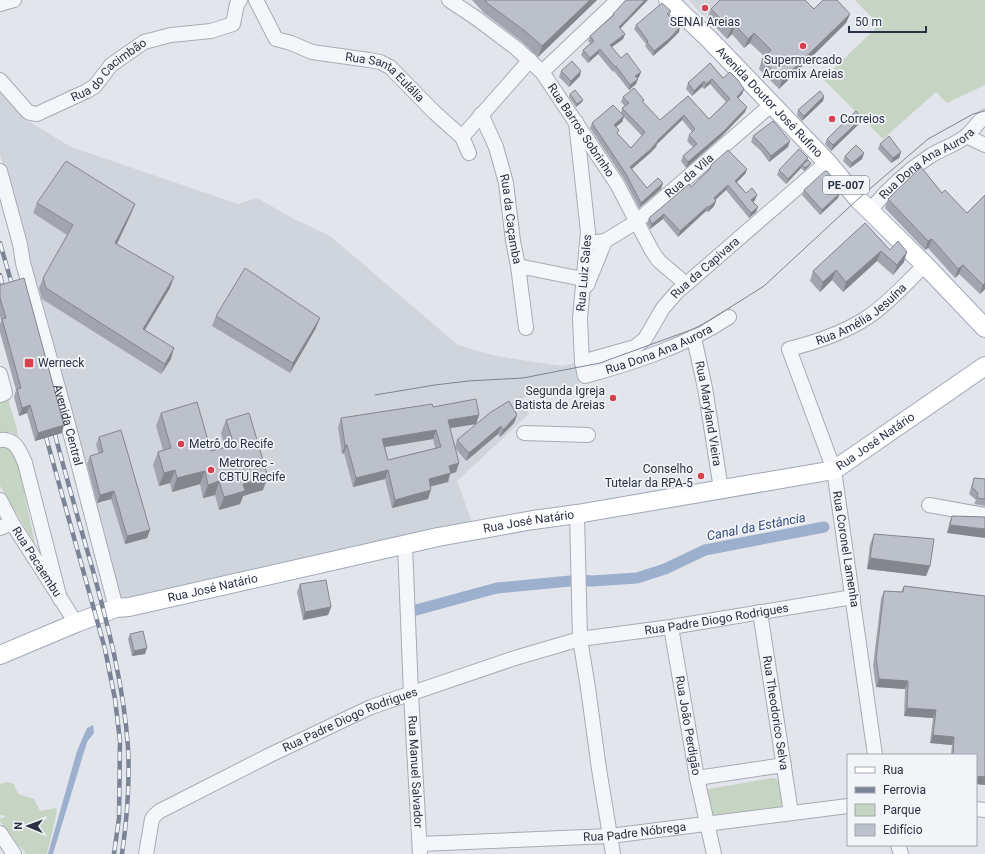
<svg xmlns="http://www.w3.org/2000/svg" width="985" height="854" font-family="Roboto,sans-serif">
	<rect width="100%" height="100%" fill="#e2e5eb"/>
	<path fill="#d0d4dd" d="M689 0H722L704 17Z
		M0 89 13 105 30 122 71 147 238 204 257 198 294 219 330 236 458 345 492 355 534 362 563 366 574 363 579 385 522 398 529 414 457 481 473 525 119 600 0 154Z"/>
	<path fill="#c6d5c3" d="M855 0H985V85L947 103 936 92 883 139 823 79 879 25Z
		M8 399 17 429 18 436 11 432 0 434V402Z
		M0 444 10 446 16 454 35 544 0 486Z
		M772 778 780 780 785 807 713 823 706 790 708 789Z
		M7 782 14 784 18 794 34 799 40 811 56 808 57 811 47 854H26L23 850 10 837 0 821V819L6 816 0 815V784Z"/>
	<path fill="#9cafcd" d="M93 725 94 733 87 742 53 854H48L77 751 87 728Z"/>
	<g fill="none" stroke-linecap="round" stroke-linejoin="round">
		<path stroke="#9cafcd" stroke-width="11" d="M579 580 592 581 637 578 665 569 705 550 824 527
			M416 610 497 588 570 581"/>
		<g stroke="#a7abb6" stroke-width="16">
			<g id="minor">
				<path id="s1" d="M256 0 276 39 291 43 312 52 369 60 380 62 390 67 434 112 462 137 469 153"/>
				<path id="s2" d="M449 0 476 18 516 48 542 72 617 184 652 251 659 261 686 284"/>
				<path d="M0 4 14 0"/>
				<path d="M542 72 618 0"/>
				<path id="s3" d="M0 80 28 112 31 113 37 114 87 91 95 86 111 65 144 42 171 35 211 31 233 24 237 4 240 0"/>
				<path id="s4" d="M481 114 496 147 506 183 513 241 518 266 526 328"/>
				<path id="s5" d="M576 122 588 232 580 318 582 362 585 376C636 362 685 346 729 317"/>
				<path d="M966 136 985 145"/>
				<path d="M462 137 530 60"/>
				<path id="s6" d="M0 171 20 244 23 263 64 409 116 608"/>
				<path id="s7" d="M870 210C887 190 907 171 930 156 941 149 955 145 965 137 973 131 977 122 985 117"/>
				<path id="s8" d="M588 243 605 241 636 222 771 105"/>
				<path d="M518 266 583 279"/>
				<path d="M587 285 605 241"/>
				<path id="s9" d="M694 338 705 388 721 489"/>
				<path id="s10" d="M582 362 635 347 645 339 663 308 677 292 827 162"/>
				<path d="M0 374 5 393 0 395"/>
				<path d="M524 433 588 435"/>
				<path d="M0 440C15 438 20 451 25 463L60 599"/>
				<path id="s11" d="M0 500 12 523 76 623"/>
				<path d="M929 505 985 515"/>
				<path d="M577 514 580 639 588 688 599 769 613 854"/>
				<path d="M0 528 12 523"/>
				<path id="s12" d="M405 545 411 694 420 854"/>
				<path id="s13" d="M760 612 791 813"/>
				<path id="s14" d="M671 627 697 778 714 854"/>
				<path id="s15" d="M875 755 834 470 789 349C817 342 844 333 868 317 889 303 907 282 925 265"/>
				<path d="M697 778 784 765"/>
				<path d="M976 809 985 810"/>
				<path d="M0 833 14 854"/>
				<path id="s16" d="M420 844 610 836 848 806"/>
				<path d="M898 845 901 854"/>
				<path id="s17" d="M146 854 152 819 155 815 160 811 270 755 371 707 515 658 580 639 671 627 853 597"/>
			</g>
		</g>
		<g stroke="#a1a8b7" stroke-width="20">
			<g id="major">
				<path id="s18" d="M668 0 710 40 827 162 858 199 925 265 985 328"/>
				<path id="s19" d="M0 655 76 623 116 608 129 607 438 537 533 520 577 514 834 470 985 366"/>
			</g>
		</g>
		<use href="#minor" stroke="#f5f6f9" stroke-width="14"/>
		<use href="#major" stroke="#fff" stroke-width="18"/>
		<path stroke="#7b8396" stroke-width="1" d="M375 395 435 385 468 381 523 378 600 363 699 327 764 286 858 199 928 139 973 114 985 111"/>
		<g stroke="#7b8396" stroke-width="4.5">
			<path id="rail" d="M0 243 13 288
				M0 275 4 291
				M55 435C67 479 79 523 92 567 108 626 124 686 128 748 130 784 127 819 122 854
				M46 437 105 649 115 699 120 741 119 818 114 854"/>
		</g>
		<use href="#rail" stroke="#f2f4f8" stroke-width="3" stroke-dasharray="9" stroke-linecap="butt"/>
	</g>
	<path fill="#a2a5af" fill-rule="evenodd" d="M472 0H597L538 57 521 41 484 13Z
		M626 0 620 29 625 34 623 39 612 47 621 58 641 72 639 77 637 79 636 84 629 90 614 71 613 72 598 54 588 63 581 55 583 50 590 43 588 41 590 36 612 17 613 14Z
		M711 9H814L850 14 846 23 779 89 759 69 762 59 765 57 750 43 744 48 732 34 727 39 707 18Z
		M671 11 669 16 679 32 667 44 653 56 645 46 646 44 634 29 636 25Z
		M710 63 723 78 744 89 742 94 738 98 745 112 722 136 686 168 681 161 683 156 693 147 687 141 689 135 692 132 682 120 657 144 656 147 649 154 632 169 647 188 663 183 661 189 639 208 624 179 590 128 592 123 621 113 622 108 625 106 621 102 623 97 644 100 643 102 660 120 688 96 709 119 726 102 710 84 704 89 702 87 692 96 686 89 688 83ZM624 117 642 136 631 148 618 134 616 127 622 122Z
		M561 71 580 76 569 87 559 77Z
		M570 94 582 102 576 107 569 97Z
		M824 96 823 101 802 121 797 115 798 110Z
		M862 118 860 123 831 151 825 144 827 139Z
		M753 136 788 147 769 162 761 151 751 142Z
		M880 144 901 152 899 158 891 163 878 149Z
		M864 153 862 159 850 168 843 161 845 156Z
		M808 158 807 161 811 163 810 165 804 171 801 168 786 184 777 175 779 170Z
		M710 167 747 169 745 174 737 182 746 193 757 195 755 200 753 202 758 207 756 212 749 218 726 190 715 200 716 201 714 206 708 212 706 211 678 237 663 219 650 229 647 224 649 218 691 187 708 170Z
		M830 179 838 198 820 215 802 195 804 190Z
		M942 193 967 213 985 289 980 294 959 274 955 278 928 248 925 250 885 208 888 199Z
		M37 203 135 204 131 214 117 244 170 288 145 330 171 359 161 374 42 299 39 288 43 278 67 235 33 213Z
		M865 223 890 250 904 262 893 275 877 261 843 292 832 280 820 292 810 281 813 271Z
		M0 285 62 433 35 441 27 413 19 416 14 397 16 390 0 332V324L1 321 0 316Z
		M216 316 316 328 290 373 212 326Z
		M433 407 479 415 476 424 450 428 455 447 457 440 517 415 514 423 500 437 498 434 466 461 455 448 459 463 456 472 450 474 448 482 430 486 428 499 392 508 385 479 353 487 344 453 342 454 338 427 341 418ZM433 439 435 448 388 460 385 447Z
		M161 413 211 451 225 447 221 433 226 420 263 490 243 496 240 504 219 510 215 495 203 498 200 484 172 492 170 483 159 486 153 465 158 452 163 450 156 426Z
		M99 437 150 530 147 538 125 544 111 499 97 503 87 464 90 456 99 454 96 445Z
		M974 478 985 479V506L974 504 976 500 969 494Z
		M952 516 985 517 947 533 949 524Z
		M874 534 930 566 926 576 867 569 870 544Z
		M300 584 331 607 328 615 303 620 297 592Z
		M904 586 985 596V785L976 784V755H951L952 745 930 743 933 718 904 716 905 689 876 687 873 666 881 599 884 591 901 592Z
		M130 634 145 654 132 656 128 639Z"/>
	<path fill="#84868e" d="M590 0H597L538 57 542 46Z
		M645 0H648L617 32 619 27Z
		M850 14 846 23 779 89 782 80Z
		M735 25 732 34 727 39 731 29Z
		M680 27 679 32 667 44 653 56 654 51Z
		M754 33 750 43 744 48 748 39Z
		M625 34 623 39 609 49 610 45Z
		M600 49 598 54 588 63 590 58Z
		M581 71 580 76 569 87 571 81Z
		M641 72 639 77 634 81 635 76Z
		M638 79 636 84 629 90 630 85Z
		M712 79 710 84 704 89 706 84Z
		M704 81 702 87 692 96 694 91Z
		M744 89 742 94 735 102 737 97Z
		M824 96 823 101 802 121 804 116Z
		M583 100 582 102 576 107 577 104Z
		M747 107 745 112 722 136 686 168 688 162Z
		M684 115 682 120 657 144 656 147 649 154 628 172 630 167Z
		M624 116 622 122 612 130 614 125Z
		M862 118 860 123 831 151 833 145Z
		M790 141 788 147 769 162 771 156Z
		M901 152 899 158 891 163 893 158Z
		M864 153 862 159 850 168 852 163Z
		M808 158 806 162 802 165 801 168 786 184 788 179Z
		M811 163 810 165 804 171 805 168Z
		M747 169 745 174 733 186 735 181Z
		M663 183 661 189 639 208 641 203Z
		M728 185 726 190 712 203 714 198Z
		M840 193 838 198 820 215 822 210Z
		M757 195 755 200 750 205 751 200Z
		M716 201 714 206 708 212 709 207Z
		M135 204 131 214 112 254 115 243Z
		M708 206 706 211 678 237 680 231Z
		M758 207 756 212 749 218 751 213Z
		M664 214 663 219 650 229 652 224Z
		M932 239 928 248 925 250 928 241Z
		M881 251 877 261 843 292 846 282Z
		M907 252 904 262 893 275 897 265Z
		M963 265 959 274 955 278 958 269Z
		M836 270 832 280 820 292 823 282Z
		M174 277 170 288 139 339 143 329Z
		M985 283V289L980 294 983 285Z
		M320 318 316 328 290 373 293 363Z
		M174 348 171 359 161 374 165 364Z
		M30 405 27 413 19 416 22 408Z
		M479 415 476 424 445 429 448 420Z
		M517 415 514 423 500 437 503 430Z
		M64 425 62 433 35 441 38 433Z
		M501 426 498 434 466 461 469 453Z
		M436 430 433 439 379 448 382 439Z
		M345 445H347L344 453 342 454Z
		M459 463 456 472 450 474 448 482 425 488 429 479 449 466Z
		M175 470 170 483 159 486 164 473Z
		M388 470 385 479 353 487 356 478Z
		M205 471 200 484 172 492 177 478Z
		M268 477 263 490 243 496 240 504 219 510 224 497 243 484Z
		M219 481 215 495 203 498 208 485Z
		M431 490 428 499 392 508 395 500Z
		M114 491 111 499 97 503 100 495Z
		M950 525 985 529V538L947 533Z
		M150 530 147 538 125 544 127 536Z
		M870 558 930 566 926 576 867 569Z
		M331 607 328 615 303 620 305 612Z
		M147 648 145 654 132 656 134 651Z
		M879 679 908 681 905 689 876 687Z
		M907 708 936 710 933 718 904 716Z
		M933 735 954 737 952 745 930 743Z
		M976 776 985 777V785L976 784Z"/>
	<path fill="#bcc0cb" stroke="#84868e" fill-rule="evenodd" d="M485 0H590L542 46 525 31 487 3Z
		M626 0H645L619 27 625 34 610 45 621 58 627 53 641 72 635 76 638 79 630 85 616 66 615 67 600 49 590 58 583 50 594 41 590 36 614 15 613 14Z
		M720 0H805L814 9 823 0H837L850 14 782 80 762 59 771 50 754 33 748 39 735 25 731 29 711 9Z
		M662 3 671 11 667 14 680 27 669 39 654 51 647 42 648 41 636 25Z
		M572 61 581 71 571 81 561 71Z
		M710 63 723 78 730 72 738 80 744 89 737 97 747 107 724 131 688 162 683 156 697 144 689 135 695 129 684 115 657 141H658L651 149 630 167 647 188 658 178 663 183 641 203 626 174 592 123 613 105 624 116 614 125 619 130 617 133 631 148 645 132 622 108 629 103 623 97 634 88 644 100 642 101 660 120 688 96 709 119 730 99 712 79 706 84 704 81 694 91 688 83Z
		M575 90 583 100 577 104 570 94Z
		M820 91 824 96 804 116 798 110Z
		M856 111 862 118 833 145 827 139Z
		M773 121 790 141 771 156 763 146 753 136Z
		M889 136 901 152 893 158 880 144Z
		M856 145 864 153 852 163 845 156Z
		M799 149 808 158 788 179 779 170Z
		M728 150 747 169 735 181 746 193 752 188 757 195 751 200 758 207 751 213 728 185 714 198 716 201 709 207 708 206 680 231 664 214 652 224 649 218 689 184 691 187 711 168 710 167 712 164Z
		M808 160 811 163 805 168 802 165Z
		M66 161 135 204 115 243 174 277 143 329 174 348 165 364 46 288 43 278 73 225 37 203Z
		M921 167 942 193 945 190 967 213 985 195V283L983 285 963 265 958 269 932 239 928 241 888 199Z
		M825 171H827L831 176 829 178 841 187 840 193 822 210 804 190Z
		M865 223 890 250 898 241 907 252 897 265 881 251 846 282 836 270 823 282 813 271Z
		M245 268 320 318 293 363 216 316Z
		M24 278 64 425 38 433 30 405 22 408 17 389 21 388 2 319 6 318 0 298V285Z
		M476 399 479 415 448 420 459 463 449 466 451 473 429 479 431 490 395 500 388 470 356 478 347 445H345L341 418 432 404 433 407ZM436 430 441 447 388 460 382 439Z
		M509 401 517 415 503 430 501 426 469 453 457 440 491 412Z
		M197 402 211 451 234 445 226 420 249 413 268 477 243 484 245 491 224 497 219 481 208 485 205 471 177 478 175 470 164 473 158 452 171 448 161 413Z
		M121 430 150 530 127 536 114 491 100 495 90 456 103 452 99 437Z
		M974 478 985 479V499L977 498 978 493 972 487Z
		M952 516 985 517V529L950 525Z
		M874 534 934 539 930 566 870 558Z
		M326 580 331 607 305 612 300 584Z
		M904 586 985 596V777L976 776V755H953L954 737 933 735 936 710 907 708 908 681 879 679 876 658 884 591 903 592Z
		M143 631 147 648 134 651 130 634Z"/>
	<g fill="#d5424d" stroke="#f2f4f8" stroke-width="1.5">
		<circle cx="705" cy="8" r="4"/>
		<circle cx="803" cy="46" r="4"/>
		<circle cx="832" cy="119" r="4"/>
		<rect x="24" y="358" width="10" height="10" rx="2"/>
		<circle cx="613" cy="398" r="4"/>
		<circle cx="181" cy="444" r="4"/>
		<circle cx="211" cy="470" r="4"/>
		<circle cx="701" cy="476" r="4"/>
	</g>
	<g text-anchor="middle" stroke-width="3.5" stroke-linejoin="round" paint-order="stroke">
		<rect fill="#f2f4f8" stroke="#656c7a" stroke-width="1" x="823" y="176" width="46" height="18" rx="3"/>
		<g font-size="11" font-weight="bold" fill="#293144">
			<text x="846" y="189">PE-007</text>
		</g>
		<g font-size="12" fill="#293144" stroke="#f2f4f8" text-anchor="start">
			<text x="705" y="26" text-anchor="middle">SENAI Areias</text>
			<text x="803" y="64" text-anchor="middle">Supermercado<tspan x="803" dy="14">Arcomix Areias</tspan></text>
			<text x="840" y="123">Correios</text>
			<text x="38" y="367">Werneck</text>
			<text x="605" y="395" text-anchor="end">Segunda Igreja<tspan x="605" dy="14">Batista de Areias</tspan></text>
			<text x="189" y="448">Metrô do Recife</text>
			<text x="219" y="467">Metrorec -<tspan x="219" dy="14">CBTU Recife</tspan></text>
			<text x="693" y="473" text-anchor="end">Conselho<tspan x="693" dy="14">Tutelar da RPA-5</tspan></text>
		</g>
		<g font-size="12" fill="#293144" stroke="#f2f4f8">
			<text dy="4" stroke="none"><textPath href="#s3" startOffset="137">Rua do Cacimbão</textPath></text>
			<text dy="4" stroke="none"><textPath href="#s1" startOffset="162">Rua Santa Eulália</textPath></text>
			<text dy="4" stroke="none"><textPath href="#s18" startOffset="144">Avenida Doutor José Rufino</textPath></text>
			<text dy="4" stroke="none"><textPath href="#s2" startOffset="188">Rua Barros Sobrinho</textPath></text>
			<text dy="4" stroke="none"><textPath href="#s7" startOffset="74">Rua Dona Ana Aurora</textPath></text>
			<text dy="4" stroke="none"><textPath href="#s8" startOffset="124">Rua da Vila</textPath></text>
			<text dy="4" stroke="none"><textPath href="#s4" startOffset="110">Rua da Caçamba</textPath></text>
			<text dy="4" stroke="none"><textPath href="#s10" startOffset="162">Rua da Capivara</textPath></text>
			<text transform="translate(584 273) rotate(-85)" y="4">Rua Luiz Sales</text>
			<text dy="4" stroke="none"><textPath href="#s15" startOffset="498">Rua Amélia Jesuína</textPath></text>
			<text dy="4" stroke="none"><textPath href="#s5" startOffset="334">Rua Dona Ana Aurora</textPath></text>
			<text dy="4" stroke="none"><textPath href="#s9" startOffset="77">Rua Maryland Vieira</textPath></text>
			<text dy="4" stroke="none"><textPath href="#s6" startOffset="263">Avenida Central</textPath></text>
			<text dy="4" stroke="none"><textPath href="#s19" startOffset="907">Rua José Natário</textPath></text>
			<text dy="4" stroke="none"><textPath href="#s19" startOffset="547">Rua José Natário</textPath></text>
			<text transform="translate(846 549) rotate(81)" y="4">Rua Coronel Lamenha</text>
			<text dy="4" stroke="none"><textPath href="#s11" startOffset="72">Rua Pacaembu</textPath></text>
			<text dy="4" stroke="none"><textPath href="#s19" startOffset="224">Rua José Natário</textPath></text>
			<text dy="4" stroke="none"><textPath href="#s17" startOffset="640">Rua Padre Diogo Rodrigues</textPath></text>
			<text dy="4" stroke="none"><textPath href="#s13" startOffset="102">Rua Theodorico Selva</textPath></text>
			<text dy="4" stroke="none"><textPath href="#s17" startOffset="258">Rua Padre Diogo Rodrigues</textPath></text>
			<text dy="4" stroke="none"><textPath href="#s14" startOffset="100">Rua João Perdigão</textPath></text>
			<text dy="4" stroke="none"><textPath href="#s12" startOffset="227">Rua Manuel Salvador</textPath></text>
			<text dy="4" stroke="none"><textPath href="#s16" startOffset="215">Rua Padre Nóbrega</textPath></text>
		</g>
		<g font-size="13" font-style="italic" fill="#314c7a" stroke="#f2f4f8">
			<text transform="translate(756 526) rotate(-11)" y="5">Canal da Estância</text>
		</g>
	</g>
	<rect x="847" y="754" width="130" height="92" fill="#f2f4f8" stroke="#a2a6b0"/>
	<rect x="855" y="767" width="20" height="6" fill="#ffffff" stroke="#a2a6b0"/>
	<text x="883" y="774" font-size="12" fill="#293144">Rua</text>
	<rect x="855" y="787" width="20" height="6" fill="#7b8396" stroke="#a2a6b0"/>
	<text x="883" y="794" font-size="12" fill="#293144">Ferrovia</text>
	<rect x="855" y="804" width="20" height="12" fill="#c6d5c3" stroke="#a2a6b0"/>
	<text x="883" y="814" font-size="12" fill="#293144">Parque</text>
	<rect x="855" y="824" width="20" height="12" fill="#bcc0cb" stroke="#a2a6b0"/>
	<text x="883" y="834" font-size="12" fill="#293144">Edifício</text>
	<g transform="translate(28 826) rotate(271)" stroke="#f2f4f8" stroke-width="3" paint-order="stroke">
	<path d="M0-3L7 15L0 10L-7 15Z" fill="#293144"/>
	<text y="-6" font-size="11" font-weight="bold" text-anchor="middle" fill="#293144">N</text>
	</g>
	<path d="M849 26v6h77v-6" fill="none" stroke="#293144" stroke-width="2"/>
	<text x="855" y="26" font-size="12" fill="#293144" stroke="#f2f4f8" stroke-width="3" paint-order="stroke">50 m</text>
</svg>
